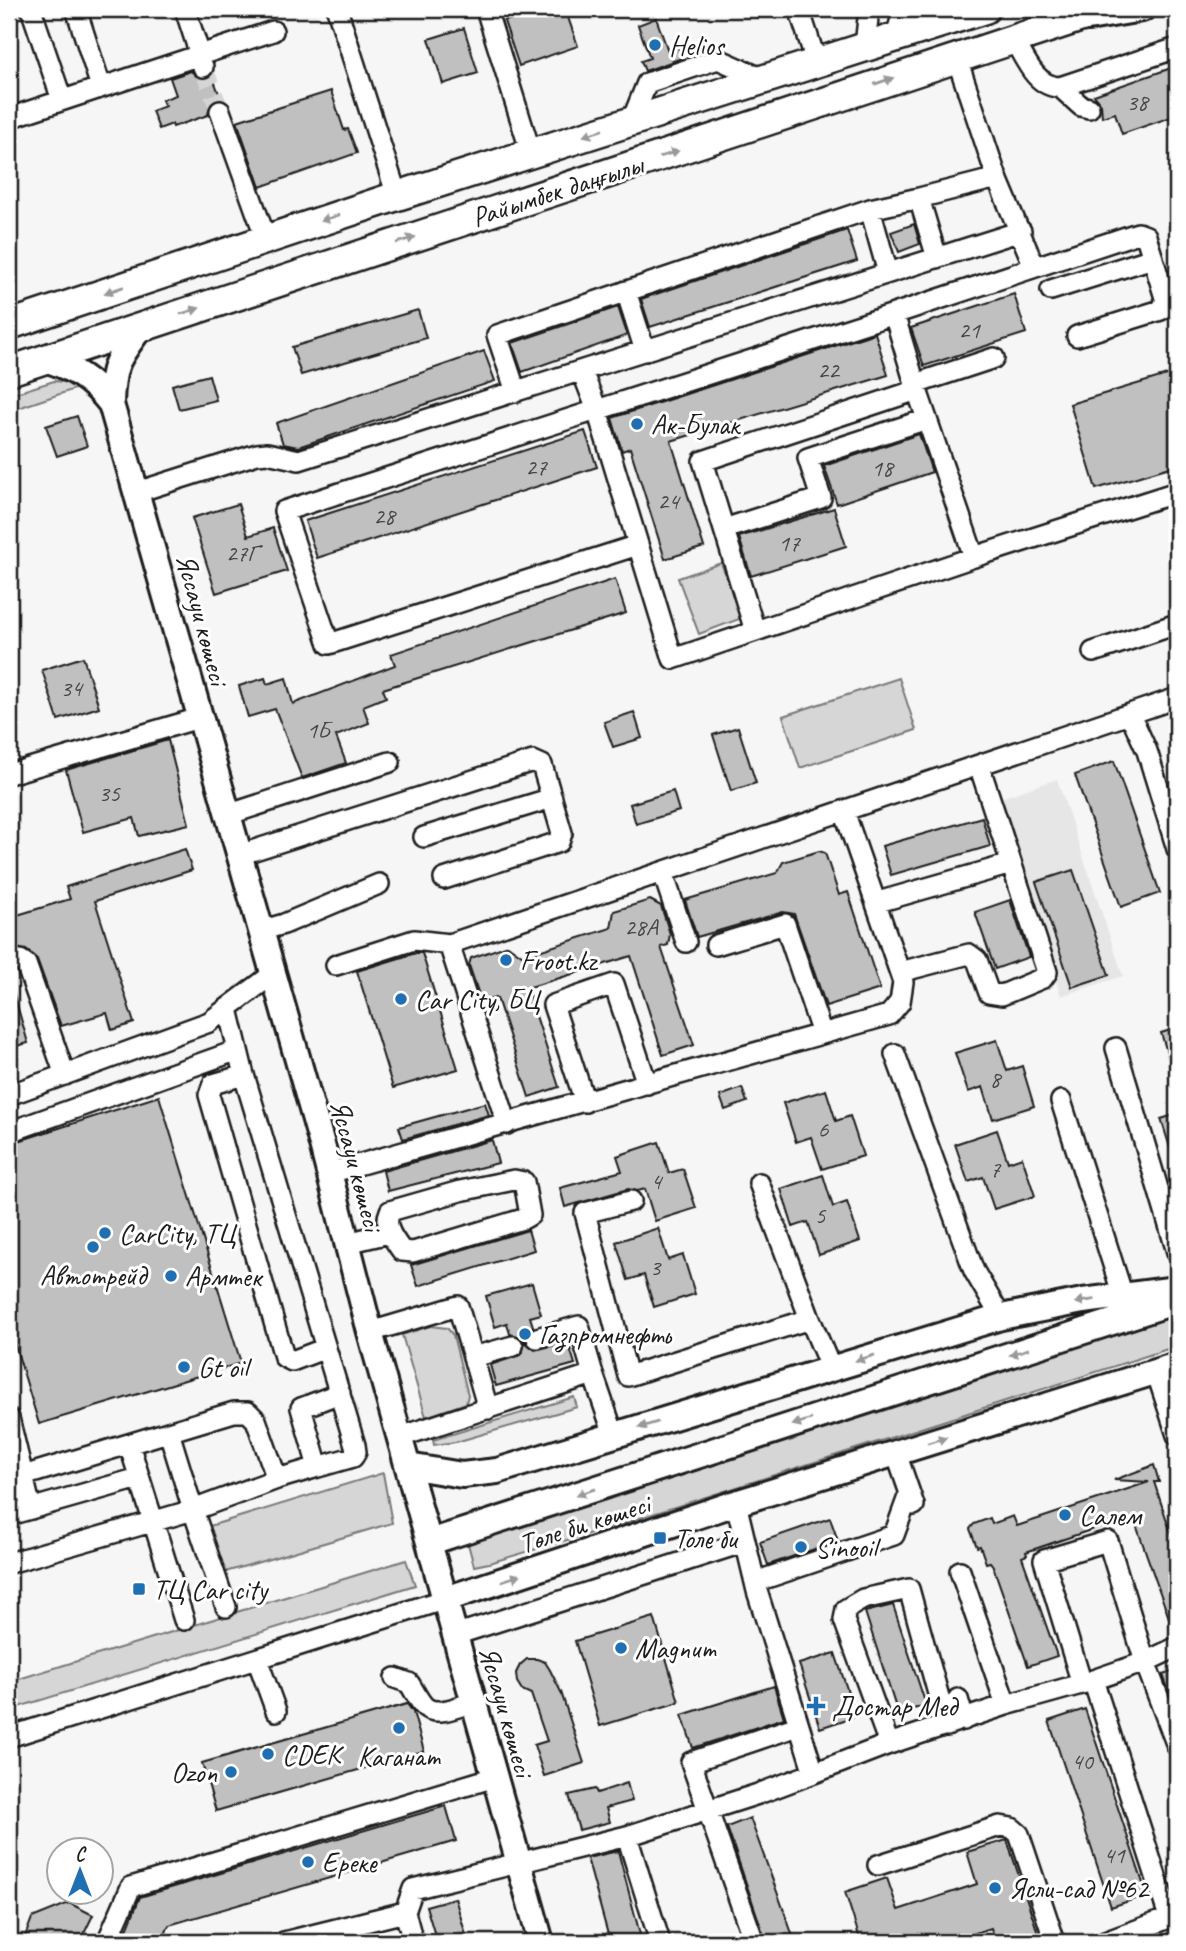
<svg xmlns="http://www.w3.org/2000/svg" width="1186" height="1951" font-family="Caveat,sans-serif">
	<rect width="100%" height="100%" fill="#f6f6f6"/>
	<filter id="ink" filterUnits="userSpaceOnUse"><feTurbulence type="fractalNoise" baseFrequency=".0143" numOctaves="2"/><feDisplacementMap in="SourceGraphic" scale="14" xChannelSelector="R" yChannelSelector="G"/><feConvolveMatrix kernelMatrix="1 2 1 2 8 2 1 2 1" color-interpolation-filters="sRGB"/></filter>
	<g filter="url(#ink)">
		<path fill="#e6e6e6" d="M1057 779 1123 976 1061 996 995 800Z"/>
		<path fill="#d6d6d6" stroke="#797979" stroke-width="2" d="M54 381 76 383 78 388 9 411V395Z
			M721 563 742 618 699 634 678 578Z
			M899 678 916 730 800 768 783 716Z
			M1177 1314V1346L625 1523 489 1563 474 1566 467 1540Z
			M430 1326 447 1328 453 1335 468 1395 466 1403 426 1417 402 1335Z
			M574 1397 577 1407 456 1442 434 1445 433 1440Z
			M383 1473 392 1523 215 1575 200 1529Z
			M406 1560 415 1585 9 1710V1682Z"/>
		<path fill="#c0c0c0" stroke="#1c1c1c" stroke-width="2" d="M508 9H565L578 46 519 66 504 21 511 19Z
			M656 18 668 51 678 47 682 58 645 71 641 61 650 58 638 25Z
			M464 28 478 73 443 84 429 39Z
			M1177 66V115L1122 134 1115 113 1102 117 1101 104 1094 95Z
			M191 71 200 79 212 75 221 99 210 104 208 115 173 127 172 124 159 129 152 111 165 106 162 100 176 95 170 78Z
			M331 91 344 130 348 129 357 153 260 187 237 121Z
			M914 224 920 244 899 252 891 232Z
			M847 230 857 261 650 327 641 299Z
			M1014 294 1026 333 924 366 911 328Z
			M618 307 627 334 625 336 522 372 512 343Z
			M418 310 426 338 301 375 292 347Z
			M875 333 888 375 671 441 704 547 665 559 630 448 622 451 612 418Z
			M484 351 495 381 298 447 283 444 276 423Z
			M1177 372V465L1096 489 1070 404Z
			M209 375 216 400 179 409 172 385Z
			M77 416 87 446 57 456 46 426Z
			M585 431 597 467 317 558 305 521Z
			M919 434 932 472 837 504 824 466Z
			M238 504 248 536 273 528 287 571 216 593 192 518Z
			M834 508 846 546 751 576 739 537Z
			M615 579 626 613 383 689 386 697 363 706 369 723 336 736 346 763 302 778 275 709 248 717 239 686 265 678 267 684 286 678 293 704 395 665 391 654Z
			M83 657 99 707 58 720 42 670Z
			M634 712 642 738 613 747 604 722Z
			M738 727 756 783 731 791 713 735Z
			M168 740 189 824 139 836 134 818 83 832 66 770Z
			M1114 761 1160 893 1121 907 1075 775Z
			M673 791 679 811 636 824 630 804Z
			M982 817 990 846 891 875 882 846Z
			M185 849 192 870 95 901 134 1023 112 1030 107 1013 61 1026 37 959 26 950 9 947V922L15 921 14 916 70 899 66 887Z
			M819 851 825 853 839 895 848 892 880 989 826 1006 794 914 783 912 697 937 685 900 777 873 783 862Z
			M1073 870 1109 975 1072 987 1036 882Z
			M650 900 661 906 670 934 668 945 661 947 694 1045 663 1055 631 956 550 981 527 988 559 1087 529 1097 497 998 486 1000 480 998 469 965 471 958 508 945 523 956 611 928 614 911Z
			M1010 900 1029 957 995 969 975 912Z
			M416 953H422L458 1069 393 1088 357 971Z
			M9 991H13L28 1043 9 1048Z
			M1177 1028V1074L1174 1075 1161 1033Z
			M997 1040 1007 1071 1022 1066 1034 1106 993 1119 983 1087 968 1092 955 1053Z
			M742 1088 747 1102 725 1110 720 1096Z
			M826 1090 836 1121 850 1116 863 1156 822 1169 811 1137 796 1142 783 1103Z
			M159 1096 241 1363 39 1424 9 1325V1144Z
			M485 1103 489 1115 403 1139 399 1127Z
			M1177 1114V1159L1174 1160 1161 1119Z
			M997 1130 1008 1162 1022 1157 1035 1196 994 1209 983 1177 968 1182 955 1144Z
			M492 1140 498 1163 388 1191 383 1171Z
			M659 1142 669 1173 683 1169 696 1208 655 1221 645 1189 638 1191 628 1189 565 1207 560 1188 622 1171 617 1156Z
			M823 1175 833 1207 847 1202 860 1241 819 1255 808 1222 793 1227 781 1189Z
			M658 1228 668 1260 683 1255 695 1294 654 1307 644 1275 628 1280 616 1242Z
			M528 1230 534 1250 418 1286 411 1265Z
			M532 1283 541 1314 530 1317 533 1326 525 1334V1342L535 1350 568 1342 575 1364 496 1386 490 1365 521 1355 525 1343 521 1337 510 1334 507 1323 495 1327 486 1296Z
			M1154 1465 1159 1482H1154L1177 1551V1635H1175L1134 1519 1125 1523 1123 1519 1026 1552 1027 1555 1022 1557 1057 1656 1028 1666 993 1566 990 1562 986 1563 980 1546 977 1547 970 1529 974 1524 990 1518 992 1524 1013 1516 1017 1526 1149 1482 1114 1480Z
			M830 1518 838 1541 768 1565 760 1542Z
			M893 1605 926 1705 898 1714 865 1612Z
			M654 1617 679 1702 600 1726 575 1641Z
			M835 1653 856 1716 820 1728 799 1664Z
			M527 1659H537L545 1662 550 1670 561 1692 584 1763 544 1776 534 1745 547 1741 531 1694 522 1690 517 1682 516 1673 520 1665Z
			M1177 1670V1712L1163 1675Z
			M774 1686 784 1718 693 1748 682 1715Z
			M407 1704 413 1712 424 1751 216 1811 202 1763Z
			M1085 1709 1147 1895 1111 1907 1049 1721Z
			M627 1783 632 1801 606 1808 610 1822 579 1830 569 1795 595 1789 597 1793Z
			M446 1806 456 1841 169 1925 162 1942H122L140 1897Z
			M750 1818 784 1911 795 1942H766L727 1827Z
			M1007 1840 1041 1942H995L991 1928 957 1939 958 1942H861L845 1892 887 1878 898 1910 977 1884 967 1852Z
			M618 1851 642 1942H610L587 1858Z
			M455 1898 468 1942H437L426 1906Z
			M69 1903 93 1915 80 1942H23L32 1918Z"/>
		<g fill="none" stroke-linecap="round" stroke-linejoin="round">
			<path stroke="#d5d5d5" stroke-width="19" stroke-dasharray="19 10" stroke-linecap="butt" d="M203 67 220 111"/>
			<g stroke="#1c1c1c" stroke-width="24">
				<path id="minor" d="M31 9 62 100
					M76 9 101 87
					M185 9 200 55 273 31
					M337 9 397 196
					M486 9 531 153
					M799 9 816 61
					M896 36 904 9
					M1013 38C1025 58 1035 87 1060 87L1177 48
					M865 46 869 9
					M956 56 997 178 1034 266
					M1060 87 1081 106 1089 108
					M220 111 266 239
					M9 118 200 55 203 67
					M632 120 647 83 718 59 761 78
					M919 198 997 178
					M888 273 870 209 919 198 937 258
					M1051 290 1153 258
					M626 291 645 351
					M1077 336 1161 310 1166 301 1146 236 1138 233 894 314 915 384 974 557 1177 492
					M582 371 597 410 673 659 974 557
					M915 384 994 358
					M516 392 497 335 870 209
					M137 492 257 454 267 453 299 460 1021 231
					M724 529 821 498 808 458 927 419
					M638 545 329 644 284 511 894 314
					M755 631 703 461 917 390
					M1093 652 1177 624
					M1130 714 1147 751 1177 849
					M9 774 199 718
					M227 815 390 762
					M424 837 552 798
					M239 855 533 761 542 765 562 833 559 842 444 879
					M663 873 686 942
					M878 902 1011 864
					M260 931 284 924 379 884
					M449 944 507 1124
					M716 945 785 924 822 1034
					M9 959 20 960 26 964 65 1075
					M336 965 414 940 449 944 1177 698
					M900 972 969 954 977 960 989 993 1002 995 1043 978 1047 972 979 765
					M228 1009 244 1075 355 1445 356 1452 353 1457 318 1467
					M1116 1048 1177 1252
					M895 1054 974 1271 1001 1317
					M244 1075 213 1084 209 1095 284 1357 292 1361 326 1348
					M9 1095 209 1022 273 974
					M1061 1101 1123 1296
					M585 1102 553 1005 614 984 647 1084
					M9 1132 238 1050
					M329 1173 889 1015 900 1002 903 982 844 811
					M514 1180 524 1182 530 1215 523 1219 413 1252 402 1251C393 1238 383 1227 390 1211L460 1191Z
					M759 1183 810 1319
					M631 1201 585 1213 628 1376 810 1319 831 1369
					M347 1243 389 1233
					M370 1332 458 1306 473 1357 513 1346
					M537 1338 579 1326 593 1374
					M473 1357 488 1409
					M1156 1371 1177 1435
					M9 1418 31 1509
					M169 1432 193 1510 277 1479
					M400 1437 593 1374 614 1435
					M129 1444 184 1620
					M896 1453 914 1505
					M23 1476 234 1412H248L256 1420 277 1479 318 1467 301 1408 340 1393
					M9 1515 139 1478
					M9 1563 193 1510 226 1607
					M960 1571 1006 1705
					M755 1582 894 1535 909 1494
					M455 1635 745 1542
					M1177 1647 1145 1662 1177 1746
					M257 1659 276 1711
					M395 1678 409 1683C414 1690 419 1702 425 1707 437 1717 460 1706 473 1702
					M1082 1684 1044 1560 1108 1541 1145 1662 1093 1680 1169 1917
					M958 1699 964 1720
					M9 1737 446 1599
					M889 1744 844 1620 846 1609 863 1599 909 1589 947 1726
					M814 1773 889 1744 1006 1705 1092 1681
					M627 1836 660 1942
					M878 1865 1000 1826 1012 1828 1019 1834 1055 1942
					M405 1912 413 1942
					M107 1942 131 1887 495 1777
					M284 1942 405 1912 413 1889 627 1836 758 1794 814 1773 757 1591 736 1503
					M754 1942 691 1762 798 1726
					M1105 1942 1177 1915"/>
			</g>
			<g stroke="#1c1c1c" stroke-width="30">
				<path id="major" d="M1088 18 1142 9
					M140 328C117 359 112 365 111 404L321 1141 370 1332 541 1942
					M45 359C73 368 92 380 111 404
					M408 1466 462 1475 497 1471 1001 1317 1083 1301 1177 1289
					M430 1542 1177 1301
					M446 1599 736 1503 1177 1365"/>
			</g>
			<g stroke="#1c1c1c" stroke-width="33">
				<path id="highway" d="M9 325 397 196 985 9
					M9 371 1106 9"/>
			</g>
			<use href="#minor" stroke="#fff" stroke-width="19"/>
			<use href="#major" stroke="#fff" stroke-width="24"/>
			<use href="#highway" stroke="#fff" stroke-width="28"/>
		</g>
		<defs><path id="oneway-solid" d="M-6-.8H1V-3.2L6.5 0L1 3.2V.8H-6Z" transform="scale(1.75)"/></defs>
		<g fill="#999">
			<use href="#oneway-solid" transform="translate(884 81) rotate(-19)"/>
			<use href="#oneway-solid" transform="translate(593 133) rotate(162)"/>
			<use href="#oneway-solid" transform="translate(669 154) rotate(-18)"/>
			<use href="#oneway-solid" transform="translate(330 218) rotate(162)"/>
			<use href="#oneway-solid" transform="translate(406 240) rotate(-18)"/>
			<use href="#oneway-solid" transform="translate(114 290) rotate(161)"/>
			<use href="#oneway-solid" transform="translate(190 311) rotate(-18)"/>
			<use href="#oneway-solid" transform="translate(1085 1301) rotate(171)"/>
			<use href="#oneway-solid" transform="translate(1019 1352) rotate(162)"/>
			<use href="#oneway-solid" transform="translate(865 1358) rotate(163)"/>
			<use href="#oneway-solid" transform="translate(802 1422) rotate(162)"/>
			<use href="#oneway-solid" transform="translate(648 1425) rotate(163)"/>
			<use href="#oneway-solid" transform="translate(937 1440) rotate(-18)"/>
			<use href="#oneway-solid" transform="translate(586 1492) rotate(162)"/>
			<use href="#oneway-solid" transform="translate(511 1578) rotate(-18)"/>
		</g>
	</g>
	<g fill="#1f6fb2" stroke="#fff" stroke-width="2.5">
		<circle cx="655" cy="45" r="7"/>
		<circle cx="637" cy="424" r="7"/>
		<circle cx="506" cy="960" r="7"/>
		<circle cx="401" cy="999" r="7"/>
		<circle cx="105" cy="1233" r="7"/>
		<circle cx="93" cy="1247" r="7"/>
		<circle cx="171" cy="1276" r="7"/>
		<circle cx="525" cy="1334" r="7"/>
		<circle cx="184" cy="1367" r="7"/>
		<circle cx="1065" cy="1515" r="7"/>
		<rect x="653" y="1531" width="14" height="14" rx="3.5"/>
		<circle cx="801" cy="1547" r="7"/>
		<rect x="132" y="1582" width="14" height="14" rx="3.5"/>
		<circle cx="621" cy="1648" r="7"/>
		<path d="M812.5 1695.5h7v7h7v7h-7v7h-7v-7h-7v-7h7z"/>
		<circle cx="399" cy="1728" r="7"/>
		<circle cx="268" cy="1754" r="7"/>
		<circle cx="231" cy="1772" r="7"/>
		<circle cx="308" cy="1862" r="7"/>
		<circle cx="995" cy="1888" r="7"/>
	</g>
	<g text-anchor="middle" stroke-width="6" stroke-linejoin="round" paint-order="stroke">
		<g font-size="24" fill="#454545">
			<text x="1137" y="110">38</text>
			<text x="969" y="338">21</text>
			<text x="828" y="378">22</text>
			<text x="536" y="475">27</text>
			<text x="882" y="476">18</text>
			<text x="668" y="509">24</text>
			<text x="384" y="524">28</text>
			<text x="789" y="551">17</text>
			<text x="242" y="561">27Г</text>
			<text x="71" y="696">34</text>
			<text x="318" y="738">1Б</text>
			<text x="109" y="801">35</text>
			<text x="641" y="935">28А</text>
			<text x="995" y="1087">8</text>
			<text x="823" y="1137">6</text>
			<text x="995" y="1177">7</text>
			<text x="656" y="1189">4</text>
			<text x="820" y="1223">5</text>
			<text x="655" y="1275">3</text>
			<text x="1082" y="1769">40</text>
			<text x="1114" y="1863">41</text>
		</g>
		<g font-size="28" fill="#1c1c1c" stroke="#fff" text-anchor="start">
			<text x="669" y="55">Helios</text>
			<text x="651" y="434">Ак-Булак</text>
			<text x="520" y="970">Froot.kz</text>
			<text x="415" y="1009">Car City, БЦ</text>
			<text x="119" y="1243">CarCity, ТЦ</text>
			<text x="93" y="1285" text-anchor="middle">Автотрейд</text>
			<text x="185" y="1286">Армтек</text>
			<text x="539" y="1344">Газпромнефть</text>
			<text x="198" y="1377">Gt oil</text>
			<text x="1079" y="1525">Салем</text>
			<text x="674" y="1548">Толе би</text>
			<text x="815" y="1557">Sinooil</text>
			<text x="153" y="1599">ТЦ Car city</text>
			<text x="635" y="1658">Magnum</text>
			<text x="832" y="1716">Достар Мед</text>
			<text x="282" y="1764">CDEK</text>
			<text x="399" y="1766" text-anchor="middle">Каганат</text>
			<text x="217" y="1782" text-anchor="end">Ozon</text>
			<text x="322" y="1872">Ереке</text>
			<text x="1009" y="1898">Ясли-сад №62</text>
		</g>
		<g font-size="28" fill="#1c1c1c" stroke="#fff">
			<text transform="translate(557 190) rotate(-18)" y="10">Райымбек даңғылы</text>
			<text transform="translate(203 619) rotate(75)" y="10">Яссауи көшесі</text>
			<text transform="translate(357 1165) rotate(75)" y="10">Яссауи көшесі</text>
			<text transform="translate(584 1523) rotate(-18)" y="10">Төле би көшесі</text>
			<text transform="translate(507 1711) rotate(74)" y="10">Яссауи көшесі</text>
		</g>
	</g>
	<rect width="1186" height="1951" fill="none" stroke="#fff" stroke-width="35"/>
	<rect x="18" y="18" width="1151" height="1916" fill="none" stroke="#1c1c1c" stroke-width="2.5" filter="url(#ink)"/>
	<g transform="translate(80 1871)"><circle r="33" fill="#ffffff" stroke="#a4a4a4" stroke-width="2"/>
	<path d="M0-5L12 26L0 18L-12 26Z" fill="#1f6fb2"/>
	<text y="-10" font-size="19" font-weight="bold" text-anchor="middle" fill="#1c1c1c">С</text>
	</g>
</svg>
